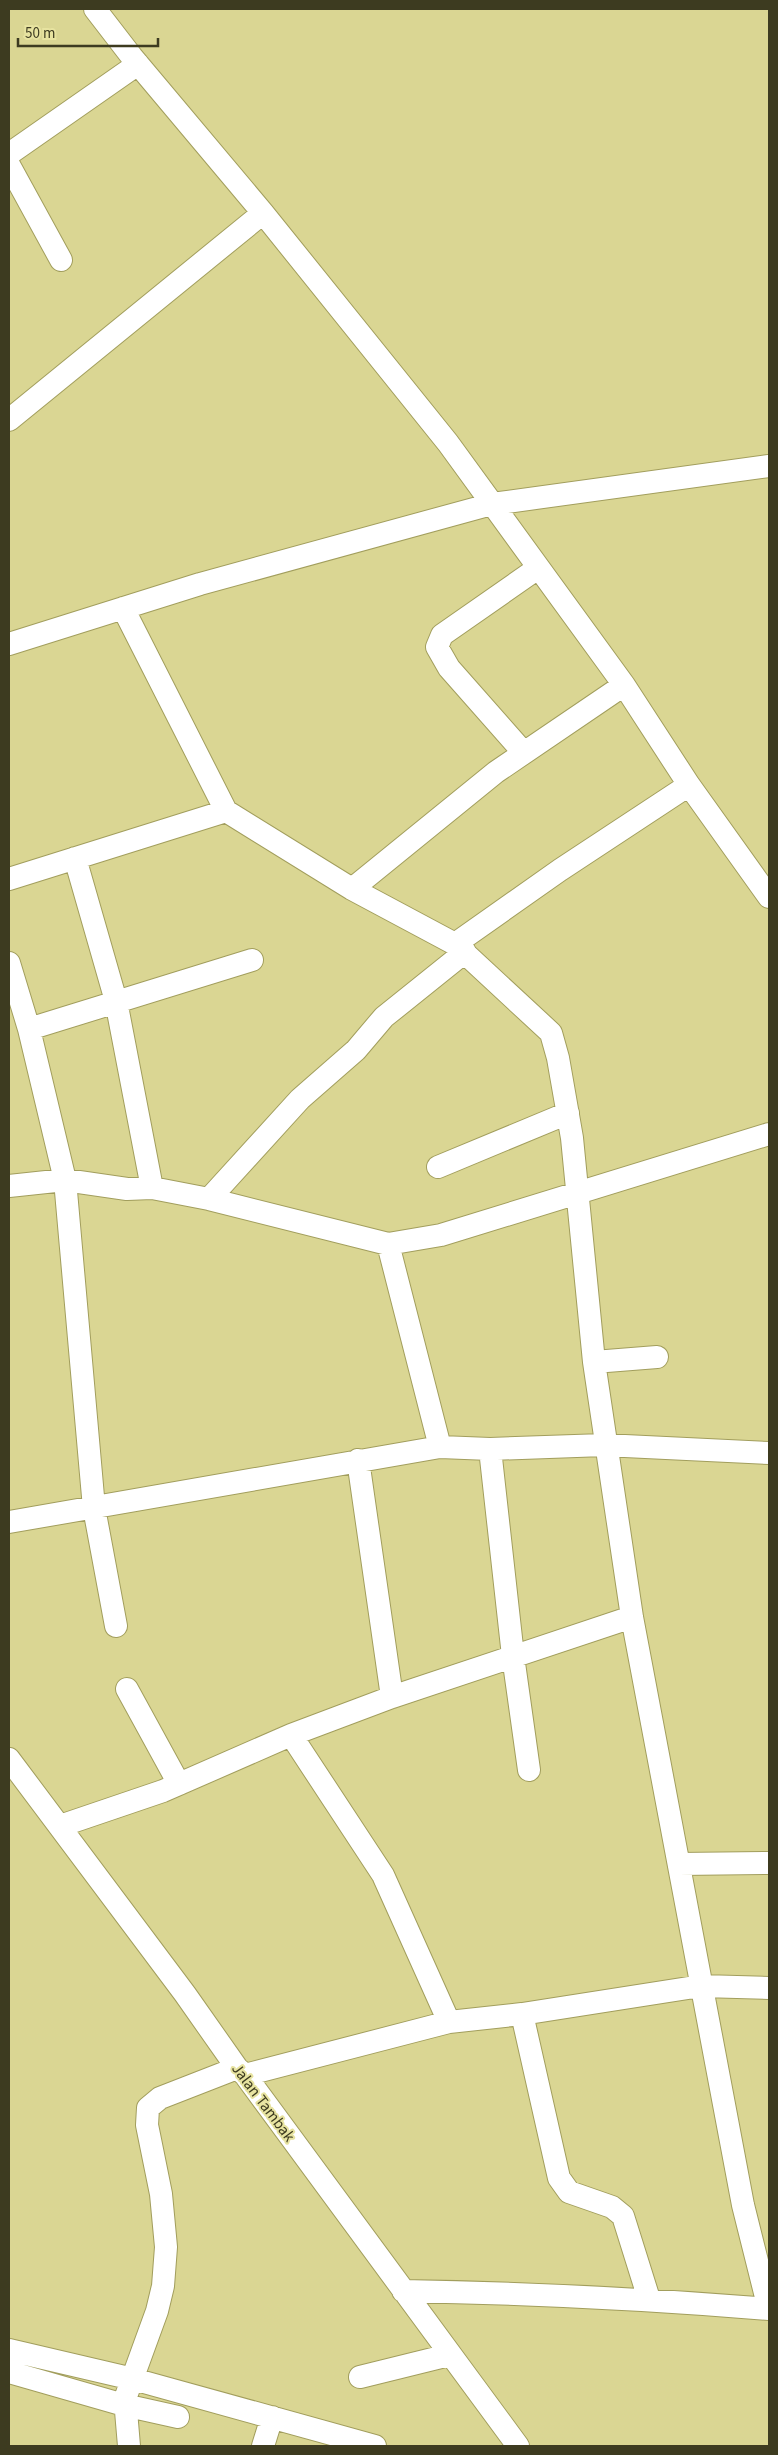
<svg xmlns="http://www.w3.org/2000/svg" width="778" height="2455" font-family="'Source Sans 3',sans-serif">
	<rect width="100%" height="100%" fill="#dad693"/>
	<g fill="none" stroke-linecap="round" stroke-linejoin="round">
		<g stroke="#a29e5d" stroke-width="24">
			<path id="minor" d="M95 9 132 57 263 213 448 443 624 685 689 785 769 897
				M9 154 138 64
				M9 165 61 260
				M9 420 263 213
				M123 608 226 811 352 889 455 944 551 1033 558 1058 572 1138 594 1362 632 1617 743 2205 769 2309
				M9 644 200 584 492 504 769 466
				M524 753 449 668 437 647 442 635 538 568
				M75 858 116 1001 152 1188
				M9 879 226 811
				M352 889 496 772 624 685
				M455 944 560 870 689 785
				M9 963 29 1029 65 1180 94 1508 116 1626
				M29 1029 252 960
				M438 1167 568 1113
				M9 1186 65 1180 127 1189 152 1188 209 1199 388 1244 441 1235 769 1134
				M209 1199 300 1099 356 1050 384 1017 465 952
				M388 1244 440 1447
				M594 1362 657 1357
				M490 1449 513 1656 529 1770
				M358 1460 392 1697
				M9 1522 440 1447 490 1449 604 1445 769 1453
				M127 1689 179 1784
				M291 1735 383 1875 449 2022
				M9 1759 185 1994 237 2068 245 2075 518 2446
				M60 1826 163 1791 291 1735 392 1697 632 1617
				M679 1864 769 1863
				M522 2014 559 2178 569 2192 612 2207 623 2216 649 2299
				M245 2075 449 2022 522 2014 701 1986 769 1988
				M403 2291C526 2293 647 2299 769 2309
				M9 2350 133 2379 375 2446
				M9 2372 124 2405 178 2417
				M360 2377 449 2355
				M129 2446 125 2399 157 2311 163 2286 166 2247 161 2194 147 2125 148 2108 160 2098 237 2068
				M263 2446 272 2417"/>
		</g>
		<use href="#minor" stroke="#fff" stroke-width="22"/>
	</g>
	<g text-anchor="middle" stroke-width="4" stroke-linejoin="round" paint-order="stroke">
		<g font-size="16" fill="#3d3b20" stroke="#e7e3a0">
			<text transform="translate(264 2102) rotate(53)" y="6">Jalan Tambak</text>
		</g>
	</g>
	<rect width="778" height="2455" fill="none" stroke="#3d3b20" stroke-width="20"/>
	<path d="M18 38v8h140v-8" fill="none" stroke="#3d3b20" stroke-width="2.5"/>
	<text x="25" y="38" font-size="15" fill="#3d3b20" stroke="#e7e3a0" stroke-width="4" paint-order="stroke">50 m</text>
</svg>
